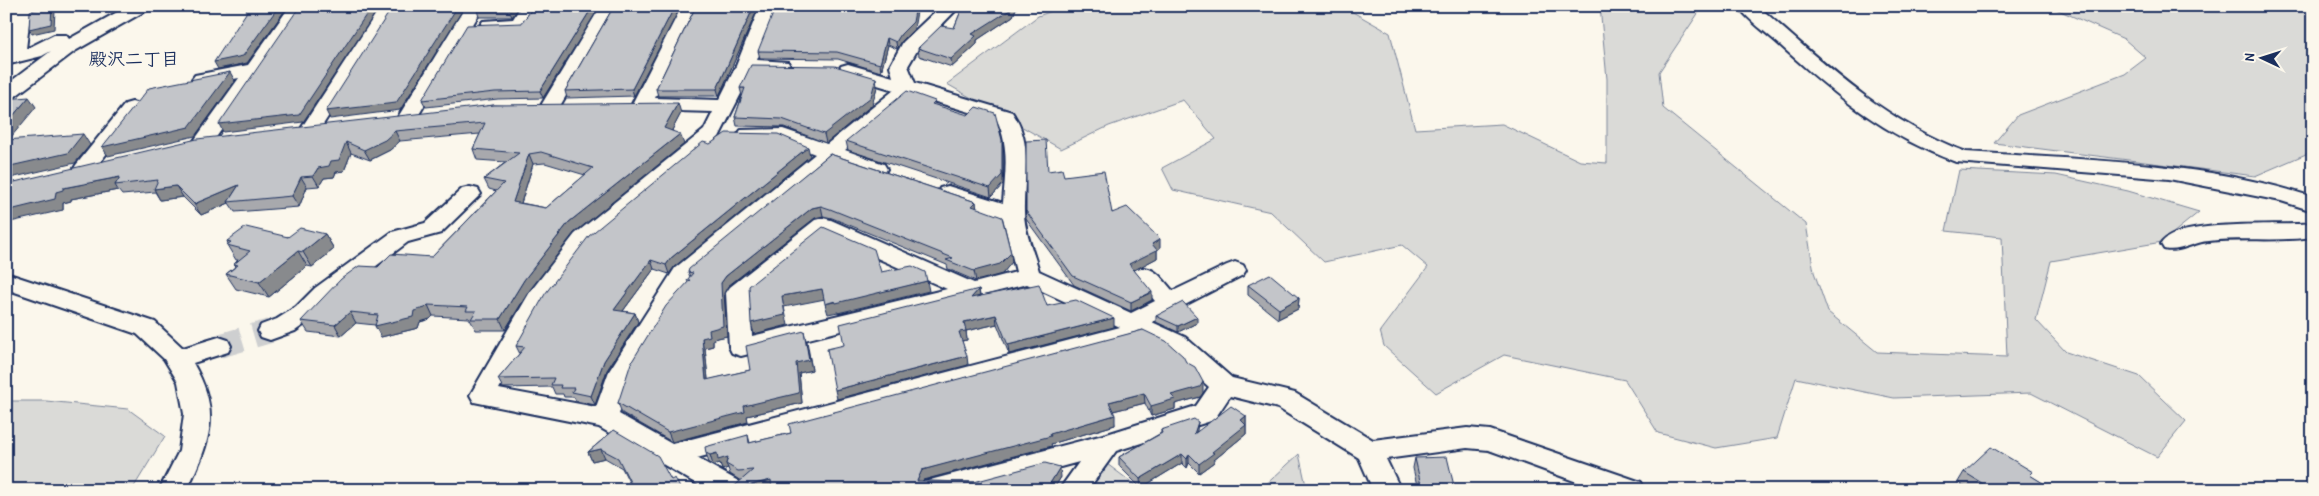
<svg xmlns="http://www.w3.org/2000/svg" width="2319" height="496" font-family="'Patrick Hand','Klee One',sans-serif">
	<rect width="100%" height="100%" fill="#fbf7ec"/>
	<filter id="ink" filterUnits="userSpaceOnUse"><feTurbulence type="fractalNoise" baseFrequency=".02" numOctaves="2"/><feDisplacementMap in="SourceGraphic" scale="10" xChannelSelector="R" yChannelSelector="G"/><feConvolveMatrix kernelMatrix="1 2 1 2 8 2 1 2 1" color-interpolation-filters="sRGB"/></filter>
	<g filter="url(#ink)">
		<path fill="#dadad7" stroke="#7a849a" d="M1066 6H1342L1390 33 1415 129 1502 124 1580 161 1607 163V79L1600 6H1703L1659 72 1663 108 1806 224 1814 272 1828 312 1877 352 2007 357 2002 237 1946 231 1959 170 2056 175 2128 191 2199 212 2162 242 2051 261 2036 320 2066 352 2139 376 2186 421 2157 457 2031 393 1894 398 1796 378 1777 438 1716 448 1658 433 1625 380 1504 355 1436 393 1384 346 1380 331 1428 267 1402 245 1324 262 1271 212 1173 190 1162 168 1216 139 1183 100 1109 126 1061 149 947 84 1038 16Z
			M2049 6 2313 7V151L2255 176 1994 143 2018 115 2125 74 2146 58 2124 39Z
			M6 401H46L128 409 165 436 132 490H6Z
			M1299 454 1307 490H1260Z
			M1107 464 1142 490H1087Z"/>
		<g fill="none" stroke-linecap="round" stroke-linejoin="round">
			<path stroke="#cecfd0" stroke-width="24" stroke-dasharray="24 12" stroke-linecap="butt" d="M219 346 270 331"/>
			<g stroke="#1b2f5e" stroke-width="4">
				<path id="minor" d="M14 6H56L53 10 30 15 26 49 54 35H66L69 39 128 6H150L147 10 75 51 13 98 6 100V85L51 51 42 56 6 65V48L12 20H6V10L14 9Z
					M290 6H308L210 146 203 148 196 146 193 142 239 78 202 85 195 83 192 79 195 75 248 65Z
					M381 6H399L317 134 310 136 303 134 300 130Z
					M466 6H484L415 121H401L398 117Z
					M521 6H539L525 28 483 29 480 25 483 21 513 19Z
					M601 6H619L557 111H543L540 107Z
					M682 6H700L655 98 719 100 736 66 760 6H778L757 60 788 62 790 66 788 70 752 72 719 137 591 244 547 302 499 389 596 407 609 371 675 268 815 154 781 141 741 138 738 134 741 130 783 129 827 144 894 90 841 74 839 70 841 66 848 64 893 77 890 66 903 42 941 6H960L918 49 908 66 915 83 1012 112C1034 144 1023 176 1024 212 1024 231 1034 253 1039 271L1131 313 1155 301 1132 274 1136 269C1154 264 1162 279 1173 291L1227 265 1235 262 1243 265 1246 270 1243 275 1152 322 1185 337 1232 378 1295 393 1373 440 1467 428 1490 430 1641 482 1645 490H1599L1489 450 1467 448 1386 459 1401 490H1373L1359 458 1278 408 1230 396 1214 420 1116 451 1088 490H1059L1079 462 975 490H920L924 482 934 479 1107 434 1196 406 1209 387 1167 349 1143 338 697 458 740 482 744 490H707L599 427 474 402 470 395 530 292 575 234 704 130 713 112 642 110 635 108 632 104ZM912 95 997 120C1010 147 1005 174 1003 203L948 186 940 188 937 193 940 198 1003 218 1016 272 974 283 831 220 823 218 815 220 730 287 726 293 729 347 732 353 741 356 1027 284 1120 327 672 444 619 414 633 372 691 278 833 160C848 166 868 178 884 174L887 169 884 164 845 150ZM825 235 947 289 752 336 750 296Z
					M1738 6H1758C1823 63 1884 122 1966 152 2081 160 2201 161 2313 197V211L2281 201 2169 179 1956 162C1885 136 1835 95 1780 45 1767 33 1749 21 1738 6Z
					M132 102 139 104 142 108 139 112 90 175 83 176 76 175 73 170 76 165 125 104Z
					M470 187 478 189 481 194 441 233 408 242 331 300 312 319 295 331 270 340 261 337 258 331 261 325 277 319 296 307 315 288 392 232 425 223 462 189Z
					M2313 223V237C2278 242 2243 237 2209 241 2193 242 2179 253 2164 249L2161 244C2177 218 2281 227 2313 223Z
					M6 273 155 322 183 348 219 337 228 340 231 346 228 352 193 363C222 413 210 441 187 490H159L179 451 184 414 178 382 164 359 137 334 6 289Z"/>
			</g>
			<use href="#minor" fill="#fbf7ec" fill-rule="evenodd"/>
		</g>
		<path fill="#a8a9ad" stroke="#1b2f5e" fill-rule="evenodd" d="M478 6H520L512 17H479L477 10Z
			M534 6H600L543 98 498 99 426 107 422 100 522 23Z
			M614 6 634 96 567 98 565 91Z
			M696 6H759L719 96H658L656 89Z
			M963 6H1017L1013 16 977 40V44L952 67 919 56 918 48 954 28Z
			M914 29 902 41 897 49 888 45 881 72 838 59 760 58 758 51Z
			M877 87 872 105 826 143 784 127 737 126 735 117 742 96 740 88Z
			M494 105 681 113 672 130 684 144 574 233 529 291 505 330H476L469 318 433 316 430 319 420 322 418 328 381 337 375 325 356 323 341 336 308 332 301 321 378 267 432 257 496 191 489 189 484 179 506 162 477 160 473 149 480 134 400 141 390 150 370 160 351 153 344 171 336 172 334 177 324 178 319 186 307 187 299 207 235 212 229 203 201 215 183 197 160 200 155 192 122 195 118 190 71 199V201L63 203V210L6 184ZM545 163 585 175 546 208 521 203 533 164Z
			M936 105 1002 140 1003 149V184L991 197 848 150 846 141Z
			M710 144 810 156 674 267 669 274 654 269 623 311 635 313 638 322 607 370 595 405 576 401 574 397H564L563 394H555L552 387 503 388 498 379 520 354 516 346Z
			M830 154 976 202V207L1011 253 1012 262 1002 274 976 281 948 269 947 265 832 218 823 216 815 218 728 286 724 293 727 336 713 339V346L705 348 708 380 750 370 807 341 812 370 799 373 802 403 747 416 748 422 672 442 622 413 618 403 688 282 687 280 690 277 688 272Z
			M1048 171 1064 176 1160 248 1157 250V258L1134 270 1152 300 1131 311 1074 285 1026 219V211Z
			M325 234 334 249 312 267 307 266 269 297 236 289 226 274 236 266 234 264 238 260H236L227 245 228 244 227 241Z
			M1248 285 1299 298 1298 309 1278 319 1248 295Z
			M979 289 980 296 1047 306 1114 327 1009 354 997 324 966 331 967 340 962 341 968 365 837 399 844 345Z
			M1156 316 1197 323 1178 332 1156 322Z
			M1143 330 1203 393 1200 397 1175 404V409L1151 416 1145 403 1113 411 1115 425 1051 444 1052 446 923 480V481L974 482 1061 477 1053 490 741 481 730 474 728 468 722 470 720 463 713 465 709 463 706 453 748 435 750 443 791 433Z
			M1246 416V434L1214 460V462L1199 473 1189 463 1187 468 1182 463 1141 488 1119 466V457L1161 433V430L1197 432Z
			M614 430 671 480 681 490H633L622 468 605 458 592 461 588 452Z
			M1415 458 1455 490H1418L1413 468Z
			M1964 472 2031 476 2054 490H1970L1958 482Z"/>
		<path fill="#888a8d" stroke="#1b2f5e" d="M6 6H13L12 7 6 10Z
			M52 6H53L55 10 54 29 32 34 29 29Z
			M279 6H288L247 63 218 69 214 62Z
			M372 6H380L303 122 223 132 219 124Z
			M458 6H465L400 110 330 119 326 111Z
			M512 6H520L512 17 509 10Z
			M593 6H600L543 98 540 91Z
			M675 6H681L634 96 632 89Z
			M754 6H759L719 96 717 89Z
			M916 6H918L914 29 902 41 897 49 896 42Z
			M1013 6H1017L1013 16 977 40V44L952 67 951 59 972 34Z
			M887 38 888 45 881 72 880 64Z
			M230 72 235 81 195 136 108 156 102 147Z
			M876 78 877 87 872 105 826 143 824 134Z
			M29 97 36 107 6 143V124Z
			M678 103 681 113 668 138 664 128Z
			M395 131 400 141 390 150 370 160 364 150Z
			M83 134 90 145 75 163 6 179V167Z
			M680 134 684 144 574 233 529 291 505 330 500 319 524 280 569 222Z
			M1002 140 1003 149V184L991 197 990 188Z
			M346 142 351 153 344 171 336 172 334 177 324 178 319 186 313 176 318 168 331 161Z
			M808 147 810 156 674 267 669 274 666 265 671 258Z
			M529 154 533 164 518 213 513 202Z
			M120 177 115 185 118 190 71 199V201L63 203V210L6 223V211L56 192 63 188Z
			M301 177 307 187 299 207 292 196Z
			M239 185 228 202 229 203 201 215 194 204Z
			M176 186 183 197 160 200 154 189Z
			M976 202 977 211 972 206Z
			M821 206 823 216 815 218 728 286 724 293 727 336 713 339V346L705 348 709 390 706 380 702 338 721 283 726 276 812 208Z
			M325 234 334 249 312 267 303 252Z
			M1160 239V248L1157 250V258L1129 273V264L1152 244Z
			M298 251 307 266 269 297 259 282Z
			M1011 253 1012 262 1002 274 976 281 974 271Z
			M651 260 654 269 617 319 614 310Z
			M927 281 929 291 838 313V312L828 314 825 304Z
			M822 289 825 299 784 307 788 325 754 334 751 323 782 296Z
			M979 289 980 298H971Z
			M1152 292V300L1131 311V302Z
			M1299 298 1298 309 1278 319 1279 309Z
			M428 305 433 316 430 319 420 322 418 328 381 337 375 326Z
			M350 312 356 323 341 336 335 325Z
			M635 313 638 322 607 370 595 405 591 396 604 361Z
			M996 315 997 324 966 331 967 340 960 341 959 332 964 322Z
			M1197 317V323L1178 332V326Z
			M1114 318V327L1009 354 1008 345Z
			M804 331 812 370 799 373 802 403 747 416 748 422 672 442 668 432 744 406 796 363Z
			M967 356 968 365 837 399 835 390Z
			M1203 382V393L1200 397 1175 404V409L1151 416V406L1171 395Z
			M1144 393 1145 403 1109 412V402Z
			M1115 415V425L1051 444 1052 446 923 480 920 490 917 481 922 470Z
			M1246 416V434L1214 460V462L1199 473V464L1212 452 1241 420Z
			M1198 422 1197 431 1194 434Z
			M601 449 605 458 592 461 588 452Z
			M717 453 728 457 726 464 728 468 722 470 720 463 713 465 710 455Z
			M1182 454V463L1141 488 1140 479Z
			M1189 454V463L1187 468V459Z
			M1060 467 1061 477 1053 490H1046Z
			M771 480 774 490H733Z"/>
		<path fill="#c3c5c9" stroke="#1b2f5e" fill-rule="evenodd" d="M47 6H52L51 24 29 29 30 11Z
			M247 6H279L243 56 214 62 246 13Z
			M300 6H372L299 115 219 124Z
			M393 6H458L396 103 326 111Z
			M478 6H512L509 10H477Z
			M534 6H593L540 91 495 92 422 100 467 25 522 23Z
			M614 6H675L632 89 565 91Z
			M696 6H754L717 89H656Z
			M776 6H916L913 22 901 34 896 42 887 38 880 64 837 52 758 51Z
			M963 6H1013V8L972 34 976 36 951 59 918 48 941 26 954 28Z
			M751 65 835 66 876 78 871 97 824 134 782 119 735 117 745 88H740Z
			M230 72 189 127 102 147 149 88Z
			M907 91 935 101 932 104 968 115 976 107 995 113 1002 140V175L990 188 846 141Z
			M29 97 6 124V99Z
			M678 103 664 128 680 134 569 222 524 280 500 319H471L476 311H466L468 307 428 305 425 308 414 311 413 317 375 326 378 315 350 312 335 325 301 321 341 279 359 266 378 267 391 254 432 257 504 183 484 179 519 153 473 149 485 123 395 131 385 140 364 150 346 142 339 160 331 161 329 166 318 168 313 176 301 177 292 196 228 202 239 185 194 204 176 186 154 189 158 180 115 185 120 177 63 188V190L56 192 55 199 6 211V184L197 139 494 105ZM541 152 593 168 546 208 513 202 529 154Z
			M726 133 778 134 808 147 671 258 666 265 651 260 614 310 635 313 604 361 591 396 572 392 574 388H560L561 385H551L554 378 498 379 525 347 516 346 545 294 589 236 703 142 710 144Z
			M83 134 68 153 6 167V140Z
			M1046 140 1048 171 1062 169 1064 176 1104 171 1112 213 1127 207 1160 239 1152 244 1157 250 1129 264 1152 292 1131 302 1073 276 1026 211V141Z
			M830 154 976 202 972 206 1002 217 1011 253 1000 264 974 271 946 260 953 258 830 209 821 206 812 208 726 276 721 283 723 326 709 330 710 336 702 338 706 380 750 370 746 346 804 331 809 360 796 363 799 393 744 406 745 412 668 432 618 403 631 363 666 306 690 280H687L693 273 688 272 689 269Z
			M246 227 288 237 300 228 325 234 303 252 298 251 259 282 226 274 238 265 234 264 250 251 227 245 231 242 227 241Z
			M823 227 874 249 881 272 912 266 925 272 927 281 836 303 835 301 825 304 822 289 782 296 785 315 751 323 749 286Z
			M1270 274 1299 298 1279 309 1248 285Z
			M1039 284 1047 306 1076 300 1114 318 1008 345 996 315 964 322 966 331 959 332 967 356 835 390 827 349 844 345 840 324 979 289 971 298Z
			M1183 302 1197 317 1178 326 1156 316Z
			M1143 330 1166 341 1183 356 1186 362 1195 367 1203 382 1200 387 1171 395 1175 399 1151 406 1144 393 1109 402 1115 415 1050 434 1051 436 922 470 917 481 974 482 1045 463 1060 467 1046 490H772L771 480 730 490 753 470 738 471 726 464 728 457 718 460 717 453 710 455 706 453 705 447 748 435 749 443 791 433 789 424Z
			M1231 406 1246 416 1241 420 1246 425 1212 452 1214 453 1199 464 1189 454 1187 459 1182 454 1140 479 1119 457 1162 433 1161 430 1194 419 1198 422 1194 434Z
			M614 430 658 456 671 480 675 478 681 490H634L618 458 601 449 588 452Z
			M1991 447 2033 472 2030 475 2054 490H1993L1964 472Z
			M1447 457 1455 490H1422L1415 458Z"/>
	</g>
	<g text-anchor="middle" stroke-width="4" stroke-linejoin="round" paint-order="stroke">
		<g font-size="18" font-weight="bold" fill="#1b2f5e" stroke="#fbf7ec">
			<text x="134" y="65">殿沢二丁目</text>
		</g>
	</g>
	<rect width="2319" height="496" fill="none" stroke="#fbf7ec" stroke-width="25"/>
	<rect x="12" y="12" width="2294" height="471" fill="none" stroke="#1b2f5e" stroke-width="2" filter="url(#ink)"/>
	<g transform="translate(2262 58) rotate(274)" stroke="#fbf7ec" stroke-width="4" paint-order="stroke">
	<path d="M0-4L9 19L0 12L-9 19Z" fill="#1b2f5e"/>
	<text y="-8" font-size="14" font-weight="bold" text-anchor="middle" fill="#1b2f5e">N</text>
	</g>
</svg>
